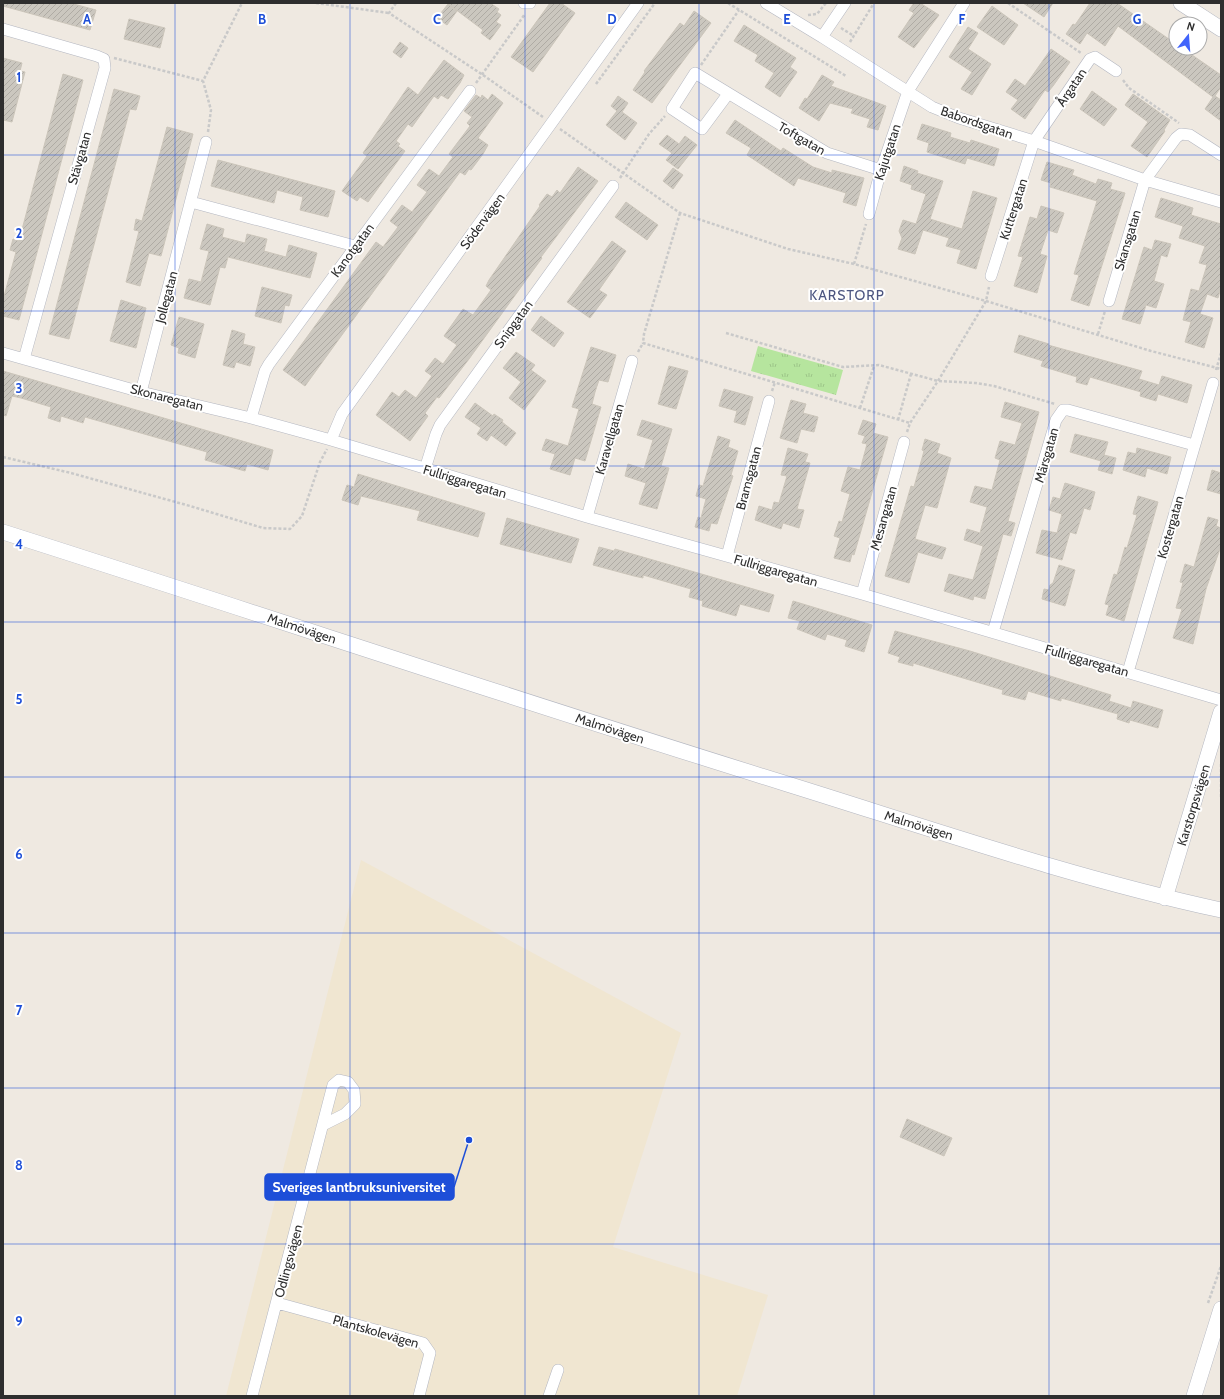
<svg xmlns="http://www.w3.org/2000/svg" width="1224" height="1399" font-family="Cabin,sans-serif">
	<defs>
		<pattern id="park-tufts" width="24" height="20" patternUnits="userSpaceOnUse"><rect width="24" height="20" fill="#b6e59e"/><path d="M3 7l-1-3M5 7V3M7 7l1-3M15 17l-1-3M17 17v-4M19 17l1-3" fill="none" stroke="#9dc588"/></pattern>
		<pattern id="building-hatch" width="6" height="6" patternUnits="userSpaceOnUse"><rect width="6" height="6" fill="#cbc7bf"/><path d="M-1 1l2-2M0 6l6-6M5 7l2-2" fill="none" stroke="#afaba4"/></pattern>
	</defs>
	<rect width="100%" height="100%" fill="#efe9e1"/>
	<path fill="#f0e6d1" d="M361 860 681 1033 613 1247 768 1295 737 1396H226Z"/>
	<path fill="url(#park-tufts)" d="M758 346 843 370 836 395 751 371Z"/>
	<path fill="url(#building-hatch)" stroke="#cbc5ba" d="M4 3H70L96 10 90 30 3 6Z
		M447 3H490L499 9 497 12 501 15 496 22 501 25 490 40 481 33 483 30Z
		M550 3H561L575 13 533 72 511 57Z
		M914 3H920L939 15 914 48 898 37 914 13 909 10Z
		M1023 3H1053L1044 17Z
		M1090 3H1117L1176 44V48H1182L1221 75V87L1215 96 1221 100V121L1205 109 1213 97 1118 26 1105 46 1087 33 1080 44 1066 34 1073 24 1075 25Z
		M448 4 457 11 447 25 437 18Z
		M992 6 1018 25 1004 45 977 27Z
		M694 11 711 23 652 103 633 90 645 72 644 71 680 23 684 26Z
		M129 19 165 28 160 48 124 39Z
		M744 25 796 58 790 67 797 72 780 97 765 87 774 73 755 61 758 55 734 41Z
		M968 27 978 33 968 49 991 64 972 95 961 89 972 72 949 57Z
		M400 42 408 48 401 58 393 52Z
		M1051 49 1070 62 1053 86 1048 92 1045 90 1025 119 1011 109 1018 100 1006 92 1015 79 1025 86Z
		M3 58 22 63 20 71 25 72 12 122 3 120Z
		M444 60 464 75 460 83 448 99 441 95 438 99 434 96 412 127 408 124 396 141 400 144 398 146 405 151 368 202 360 197 357 201 342 191 367 156 363 153 408 87 418 95Z
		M63 74 83 80 19 320 3 316V300L16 252 10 250 13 239 19 241Z
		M822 75 834 82 831 86 886 106 878 130 867 127 870 119 851 113 853 109 830 103 819 121 799 108 805 98 807 99Z
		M114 89 140 96 136 110 130 109 69 339 49 334Z
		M1092 91 1117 109 1104 126 1080 109Z
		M492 94 503 103 478 138 488 145 483 154 471 170 469 169 465 175 460 172 305 386 283 370 376 242 383 247 398 227 390 221 402 205 412 212 427 192 417 185 429 169 439 176 453 157 449 154 470 126 467 123 472 117 464 111 476 95 481 98 482 95 488 100Z
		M1133 94 1170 120 1164 130 1165 131 1147 157 1131 146 1148 122 1125 105Z
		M618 96 628 103 622 112 637 123 625 140 606 125 617 111 611 106Z
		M735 120 781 151 783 148 813 167 832 173V170L864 178 856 206 843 202 846 193 798 178 794 186 747 155 751 148 726 133Z
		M922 124 951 133 950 137 970 143 971 140 999 149 994 166 967 158 965 164 927 152 929 143 917 139Z
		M167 127 193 134 161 256 149 253 140 286 126 282 139 231 134 230 136 219 142 221Z
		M667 135 679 144 685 136 697 145 678 169 666 160 672 153 659 144Z
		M218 160 335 191 328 217 300 210 303 197 277 190 274 203 211 186Z
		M1047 162 1074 170 1072 175 1096 184 1098 179 1112 183 1110 189 1125 193 1089 306 1071 300 1079 275 1074 274 1097 201 1050 187 1051 183 1041 180Z
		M904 166 918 171 917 173 943 181 930 219 962 229 973 191 997 198 976 269 957 263 961 250 946 246 949 238 923 230 915 254 898 249 902 238 899 231 903 220 916 224 926 194 911 189 912 185 900 181Z
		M578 167 598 181 541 257 542 258 469 359 439 398 437 397 425 413 428 416 410 441 376 415 392 392 399 397 405 390 416 398 432 376 425 371 435 358 443 364 457 345 444 336 463 309 473 315 491 290 486 286 489 280 540 206 539 205 547 194 552 197 557 190 560 193Z
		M673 168 683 175 673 189 663 181Z
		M1161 198 1193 208 1191 215 1221 224V287L1218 298 1207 294 1200 314 1213 318 1204 348 1185 342 1191 322 1183 320 1191 289 1199 291 1207 265 1199 263 1205 246 1179 238 1183 226 1155 217Z
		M626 202 658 225 647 240 615 217Z
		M1041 206 1064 213 1057 233 1048 230 1040 254 1047 256 1037 293 1014 286 1023 257 1018 256 1030 217 1037 219Z
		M207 224 224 229 222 237 245 243 247 234 267 239 264 251 286 257 289 245 317 253 310 278 228 257 225 268 220 267 210 305 184 298 189 279 201 282 209 251 200 249Z
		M1155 240 1171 244 1167 257 1161 255 1154 281 1164 284 1156 308 1146 305 1140 324 1122 319 1144 247 1152 250Z
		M612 241 626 251 599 290 607 295 590 318 567 302Z
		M262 287 292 295 289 306 285 305 281 323 255 316Z
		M121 300 146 308 136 348 110 341Z
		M541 316 564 333 554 347 531 330Z
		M179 317 204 324 195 358 178 353 179 348 171 345Z
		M232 330 245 334 243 344 255 347 250 366 236 362 234 368 223 365Z
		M1019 335 1049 344 1048 345 1142 371 1139 379 1159 385 1162 376 1192 385 1187 403 1158 394 1156 401 1140 396 1141 392 1090 377 1087 385 1076 382 1077 377 1041 366 1043 361 1014 352Z
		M591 347 616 355 608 382 599 380 595 392 592 404 601 407 585 461 575 458 570 475 550 469 555 454 542 450 546 439 568 446 579 409 572 407Z
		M516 352 535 365 531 370 546 381 524 410 509 398 521 382 503 368Z
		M669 366 688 371 676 409 658 404Z
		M3 371 273 450 268 470 247 464 245 471 205 460 207 452 85 417 83 423 61 416 60 422 48 418 51 407 21 398 12 396 6 416 3 415Z
		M724 389 753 397 745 425 734 422 737 411 719 406Z
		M791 400 806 404 803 413 818 417 814 432 801 429 797 443 780 438Z
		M1005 402 1039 412 1008 521 1015 523 1011 536 1003 534 985 599 974 596 973 600 944 591 949 574 973 580 983 546 964 540 967 529 980 533 987 507 970 502 975 486 992 490 1000 460 995 458 1000 441 1015 445 1022 423 1001 417Z
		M475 403 493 416 494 414 503 420 502 422 516 433 506 446 491 435 487 441 477 434 481 428 465 417Z
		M642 420 672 429 661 466 669 468 657 509 639 504 646 483 625 476 628 464 644 469 653 440 637 435Z
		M863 420 876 424 873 433 888 437 854 555 852 554 850 562 834 558 840 538 834 536 839 521 842 522 850 494 841 491 848 467 860 470 867 444 862 443 865 436 858 434Z
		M1075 434 1108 442 1104 455 1116 458 1112 474 1098 470 1101 461 1070 452Z
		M718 436 730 440 728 447 738 451 731 475 733 476 717 524 711 523 709 531 695 527 698 517 701 518 706 499 696 496 699 485 703 486Z
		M925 439 940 444 937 453 951 458 937 508 925 505 915 539 946 548 942 559 918 552 909 583 885 576 911 486 914 487 924 451 922 450Z
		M788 448 808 454 805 462 810 463 797 509 804 510 799 528 783 523 781 529 755 520 759 506 772 510 774 502 779 503 787 476 781 475Z
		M1137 448 1171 457 1167 474 1147 468 1145 477 1123 470 1128 452 1136 454Z
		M1212 470 1221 473V494L1207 490Z
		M358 474 485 513 478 537 417 520 420 511 385 502 361 496 358 505 342 500 347 485 354 487Z
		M1065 483 1095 492 1090 510 1084 508 1076 534 1070 532 1062 560 1036 553 1042 530 1057 533 1062 514 1049 510 1053 497 1060 499Z
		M1138 496 1158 502 1124 621 1106 615 1109 605 1105 604 1114 574 1117 575 1125 547 1127 548 1137 515 1133 514Z
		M1208 517 1218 520 1216 526 1221 528V546L1206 589 1193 644 1173 638 1182 609 1176 608 1183 583 1180 582 1185 564 1194 567Z
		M507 518 579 539 571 563 500 544Z
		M599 547 614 551 615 549 774 595 769 612 740 604 736 616 702 606 703 601 689 597 691 589 643 575V578L634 576 593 565Z
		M1059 565 1075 570 1065 606 1042 599 1044 589 1049 590 1050 585 1053 583Z
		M793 601 872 625 864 652 845 646 847 640 827 634 825 640 797 629 800 621 788 618Z
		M895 631 970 651 1111 695 1109 701 1131 708 1133 701 1163 710 1158 728 1130 720 1129 723 1117 719 1118 714 1061 698V701L1028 691 1025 700 1002 694 1003 690 913 663V666L898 662 900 657 888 653Z
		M907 1119 952 1138 944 1156 900 1137Z"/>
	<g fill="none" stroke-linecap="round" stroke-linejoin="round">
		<g stroke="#b4b7c1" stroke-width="12">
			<path id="street" d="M524 3H530
				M766 3 822 37 845 3
				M3 29 97 56 104 59 105 68 24 359
				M822 37 932 107 959 118 1034 141 1145 180 1221 202
				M728 94 702 129 672 109 695 73 827 153 881 170
				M191 202 355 246
				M869 214 881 170 908 91 964 3
				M991 276 1034 141 1090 59 1095 57 1116 71
				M1109 301 1145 180 1176 138 1181 134 1190 135 1221 155
				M3 353 141 392 251 418 331 440 587 517 862 594 1221 700
				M141 392 206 142
				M251 418 265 371 269 364 470 91
				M331 440 342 414 638 3
				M425 469 436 434 440 425 613 186
				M587 517 632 361
				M727 556 769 401
				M862 594 904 442
				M993 632 1056 420 1063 410H1068L1194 445
				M1128 672 1213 383
				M277 1303 423 1343 430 1353 419 1396
				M252 1396 333 1085 339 1080 348 1082 354 1090 355 1104 345 1114 323 1125
				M549 1396 558 1370"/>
		</g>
		<g stroke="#b4b7c1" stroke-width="16">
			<path id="secondary" d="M1181 3 1221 29
				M3 532C264 615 523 702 784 783 929 828 1073 878 1221 910
				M1165 898 1221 712
				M1194 1396 1221 1309"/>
		</g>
		<path stroke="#c9c9c9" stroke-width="2.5" stroke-dasharray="3 2" stroke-linecap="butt" d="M316 3 389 13
			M396 3 389 13 483 75 543 117
			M728 3 846 76
			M1008 3 1081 53
			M808 15 817 14 826 3
			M841 28 854 36
			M850 42 874 3
			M114 58 203 81
			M701 65 739 10
			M1123 80 1129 88 1179 123
			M476 83 525 14
			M596 84 655 3
			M560 129 680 213 788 249 854 264 986 301 1151 351 1221 369
			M208 132 211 110 203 81 242 3
			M620 178 649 134 665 116
			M680 213 644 334 643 343 910 423
			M854 264 866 224
			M726 333 843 367 879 365 938 381 976 383 994 386 1055 404
			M1098 334 1105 311
			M638 352 643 343
			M1216 370 1221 353
			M772 391 775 382
			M860 408 874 366
			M898 420 911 374
			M907 432 910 423 938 381 986 301 989 287
			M3 457 71 473 190 506 263 528 290 529 302 516 320 462 327 449
			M1221 764V797
			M1208 1303 1221 1266"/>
		<use href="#street" stroke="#fff" stroke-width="11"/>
		<use href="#secondary" stroke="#fff" stroke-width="15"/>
	</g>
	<path fill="none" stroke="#1d4ed8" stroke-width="1" stroke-opacity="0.55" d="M175 3V1396M350 3V1396M525 3V1396M699 3V1396M874 3V1396M1049 3V1396M3 155H1221M3 311H1221M3 466H1221M3 622H1221M3 777H1221M3 933H1221M3 1088H1221M3 1244H1221"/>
	<g text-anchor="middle" stroke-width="4" stroke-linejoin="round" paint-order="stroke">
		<g font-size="13" fill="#2e2e2e" stroke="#fff">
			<text transform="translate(1071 87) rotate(-56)" y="5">Årgatan</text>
			<text transform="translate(977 122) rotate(19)" y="5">Babordsgatan</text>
			<text transform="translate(802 138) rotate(30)" y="5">Toftgatan</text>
			<text transform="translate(887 152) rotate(-72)" y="5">Kajutgatan</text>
			<text transform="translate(79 158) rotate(-74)" y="5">Stävgatan</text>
			<text transform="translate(1013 209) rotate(-72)" y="5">Kuttergatan</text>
			<text transform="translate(482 221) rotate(-54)" y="5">Södervägen</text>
			<text transform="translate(1127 240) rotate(-73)" y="5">Skansgatan</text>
			<text transform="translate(352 250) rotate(-54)" y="5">Kanotgatan</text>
			<text transform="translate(166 297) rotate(-75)" y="5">Jollegatan</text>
			<text transform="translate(513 324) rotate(-54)" y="5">Snipgatan</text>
			<text transform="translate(167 397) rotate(14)" y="5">Skonaregatan</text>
			<text transform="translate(609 439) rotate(-74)" y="5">Karavellgatan</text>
			<text transform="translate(1046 455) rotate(-74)" y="5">Märsgatan</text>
			<text transform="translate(748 478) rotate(-75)" y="5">Bramsgatan</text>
			<text transform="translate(465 481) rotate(17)" y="5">Fullriggaregatan</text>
			<text transform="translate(883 518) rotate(-74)" y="5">Mesangatan</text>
			<text transform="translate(1170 527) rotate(-74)" y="5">Kostergatan</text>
			<text transform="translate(776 570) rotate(16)" y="5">Fullriggaregatan</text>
			<text transform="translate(302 628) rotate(18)" y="5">Malmövägen</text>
			<text transform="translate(1087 660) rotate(16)" y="5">Fullriggaregatan</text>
			<text transform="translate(610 728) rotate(18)" y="5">Malmövägen</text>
			<text transform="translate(1193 805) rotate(-73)" y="5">Karstorpsvägen</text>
			<text transform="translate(919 825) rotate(17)" y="5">Malmövägen</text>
			<text transform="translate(288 1261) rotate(-75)" y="5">Odlingsvägen</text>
			<text transform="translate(376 1331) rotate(16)" y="5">Plantskolevägen</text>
		</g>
		<g font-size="14" letter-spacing="1" fill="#4d5680" stroke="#fff">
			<text x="847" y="300">KARSTORP</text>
		</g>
	</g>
	<g font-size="13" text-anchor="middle" font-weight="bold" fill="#1d4ed8" stroke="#fff" stroke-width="4" stroke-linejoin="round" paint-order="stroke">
		<text x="87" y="24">A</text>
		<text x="262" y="24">B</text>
		<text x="437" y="24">C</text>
		<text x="612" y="24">D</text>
		<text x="787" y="24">E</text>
		<text x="962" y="24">F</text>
		<text x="1137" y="24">G</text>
		<text x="19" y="82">1</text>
		<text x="19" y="238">2</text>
		<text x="19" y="393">3</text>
		<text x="19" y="549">4</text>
		<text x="19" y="704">5</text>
		<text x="19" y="859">6</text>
		<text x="19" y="1015">7</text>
		<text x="19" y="1170">8</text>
		<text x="19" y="1326">9</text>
	</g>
	<path fill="none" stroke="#1d4ed8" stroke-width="1.5" d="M469 1140L454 1187"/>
	<circle fill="#1d4ed8" stroke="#fff" stroke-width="1.5" cx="469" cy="1140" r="4"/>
	<rect fill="#1d4ed8" stroke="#1d4ed8" stroke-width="1.5" x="265" y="1174" width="189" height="26" rx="4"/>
	<g font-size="14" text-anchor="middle" font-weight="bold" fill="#fff">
		<text x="359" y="1192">Sveriges lantbruksuniversitet</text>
	</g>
	<rect width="1224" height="1399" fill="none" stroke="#2e2e2e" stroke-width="8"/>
	<g transform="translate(1188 36) rotate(17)"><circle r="19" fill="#ffffff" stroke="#ababab"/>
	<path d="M0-3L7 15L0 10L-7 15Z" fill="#4264fb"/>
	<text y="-6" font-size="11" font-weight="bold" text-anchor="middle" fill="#2e2e2e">N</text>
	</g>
</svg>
